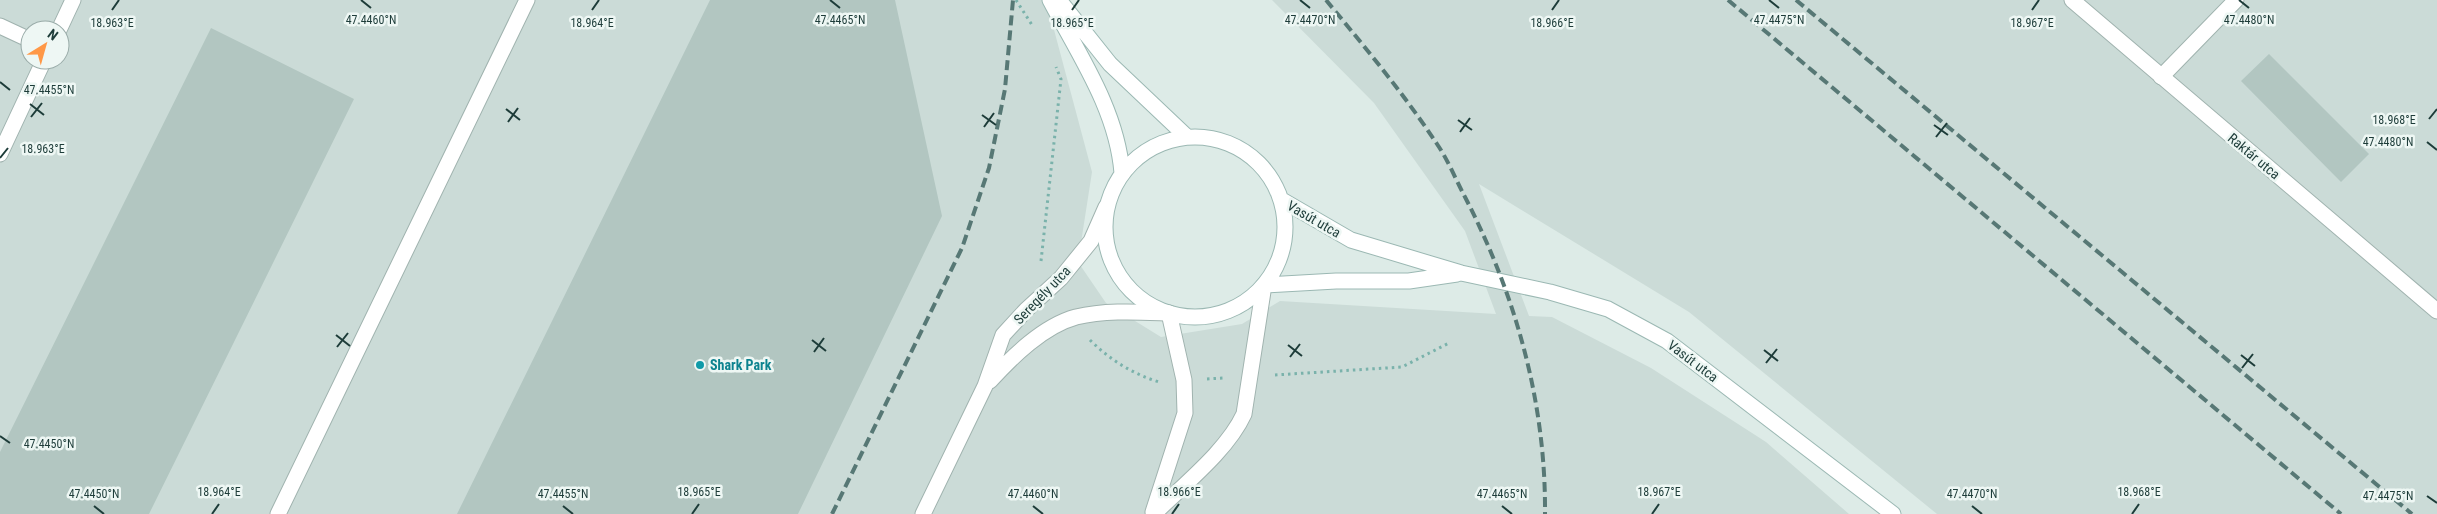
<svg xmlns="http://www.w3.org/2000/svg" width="2437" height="514" font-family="'Roboto Condensed',sans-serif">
	<rect width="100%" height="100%" fill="#ddebe7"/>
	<path fill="#cbdbd7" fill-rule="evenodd" d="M0 0H1042L1049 11 1092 172 1078 262 1106 303 1161 337 1242 324 1280 301 1496 314 1465 231 1374 103 1272 0H2437V514H1937L1689 312 1479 184 1529 316 1552 317 1651 368 1766 442 1849 514H0ZM30 30H60V60H30Z"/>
	<path fill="#b2c6c1" d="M710 0H895L942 216 798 514H457Z
		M211 28 354 99 149 514H0V452Z
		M2269 54 2369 154 2341 182 2241 81Z"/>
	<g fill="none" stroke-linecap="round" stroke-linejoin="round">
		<g stroke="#a0b3af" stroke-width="17">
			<path id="lane" d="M0 26 30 40
				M59 30 73 0
				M2161 77 2236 0
				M0 154 44 60
				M1153 512 1185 413 1184 380 1169 313
				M278 514 527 0
				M1154 514C1183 485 1227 451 1244 414L1264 285"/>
		</g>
		<g stroke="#a0b3af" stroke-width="17">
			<path id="street" d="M2072 0 2437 311
				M990 381C1012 357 1043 326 1076 317 1106 310 1138 312 1169 313
				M923 514 985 386 1003 335 1026 310 1061 278 1091 241 1106 207"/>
		</g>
		<g stroke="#9bb8b3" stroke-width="17">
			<path id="secondary" d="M1050 0C1079 55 1117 110 1122 173
				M1059 0 1110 64 1186 136
				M1105 227a90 90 0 1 1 180 0a90 90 0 1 1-180 0Z
				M1282 200 1351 240 1461 273 1550 292 1608 309 1667 341 1893 514
				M1264 285 1336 281H1409L1457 274"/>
		</g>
		<path stroke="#7ab2ab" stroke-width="3" stroke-dasharray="2.5 4" stroke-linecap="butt" d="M1016 0 1032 25
			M1041 261 1061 79 1056 67
			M1090 340C1110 360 1133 374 1159 382
			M1275 375 1402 367 1449 343
			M1207 379 1224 378"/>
		<use href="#lane" stroke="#fff" stroke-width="15"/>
		<use href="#street" stroke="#fff" stroke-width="15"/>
		<use href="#secondary" stroke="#fff" stroke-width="15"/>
		<path stroke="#577875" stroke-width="4" stroke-dasharray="10 5" stroke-linecap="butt" d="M1326 0C1364 46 1404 94 1437 144 1448 160 1456 180 1465 197 1516 296 1546 403 1545 514
			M1728 0 2341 514
			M1796 0 2412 514
			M832 514 962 248 989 168 1005 89 1013 0"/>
	</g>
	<path fill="none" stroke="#1d3c39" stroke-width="2" d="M361 0 371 8M830 0 840 8M1300 0 1310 8M1769 0 1779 8M2239 0 2249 8M112 10 119 0M592 10 599 0M1072 10 1079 0M1552 10 1559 0M2032 10 2039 0M0 82 10 90M30 104 44 115M506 109 520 120M982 115 996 125M31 117 42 103M2429 119 2437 109M1458 120 1472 130M508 122 518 108M1934 125 1948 135M984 127 994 113M1460 132 1470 118M1936 137 1947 123M2427 142 2437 150M0 158 8 148M336 335 350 346M812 340 826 351M1288 345 1302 356M337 347 348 333M1764 350 1778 361M814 352 824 338M2241 355 2255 366M1290 357 1300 344M1766 363 1777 349M2242 368 2253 354M0 436 10 443M2427 496 2437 503M94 506 104 514M563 506 573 514M1033 506 1043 514M1502 506 1512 514M1972 506 1982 514M212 514 219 504M692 514 699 504M1172 514 1179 504M1652 514 1659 504M2132 514 2139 504"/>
	<circle fill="#0f9aa8" stroke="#eef7f4" stroke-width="2" cx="700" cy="365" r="5"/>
	<g text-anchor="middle" stroke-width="5" stroke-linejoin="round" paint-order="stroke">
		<g font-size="14" fill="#1d3c39" stroke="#eef7f4">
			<text transform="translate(2254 156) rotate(40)" y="5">Raktár utca</text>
			<text transform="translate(1314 219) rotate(30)" y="5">Vasút utca</text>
			<text transform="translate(1042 295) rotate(-46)" y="5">Seregély utca</text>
			<text transform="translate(1693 361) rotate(37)" y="5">Vasút utca</text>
		</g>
		<g font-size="14" font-weight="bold" fill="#0d838f" stroke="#eef7f4" text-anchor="start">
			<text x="710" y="370">Shark Park</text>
		</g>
	</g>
	<g font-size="12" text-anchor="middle" fill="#1d3c39" stroke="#eef7f4" stroke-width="5" stroke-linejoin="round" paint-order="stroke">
		<text x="1779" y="24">47.4475°N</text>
		<text x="2249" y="24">47.4480°N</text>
		<text x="371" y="24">47.4460°N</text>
		<text x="840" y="24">47.4465°N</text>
		<text x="1310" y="24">47.4470°N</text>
		<text x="112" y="27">18.963°E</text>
		<text x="592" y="27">18.964°E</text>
		<text x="1072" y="27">18.965°E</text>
		<text x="1552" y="27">18.966°E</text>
		<text x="2032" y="27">18.967°E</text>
		<text x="49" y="94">47.4455°N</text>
		<text x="2394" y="124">18.968°E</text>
		<text x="2388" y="146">47.4480°N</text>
		<text x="43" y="153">18.963°E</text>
		<text x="49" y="448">47.4450°N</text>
		<text x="219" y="496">18.964°E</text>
		<text x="699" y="496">18.965°E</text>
		<text x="1179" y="496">18.966°E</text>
		<text x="1659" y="496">18.967°E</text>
		<text x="2139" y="496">18.968°E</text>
		<text x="94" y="498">47.4450°N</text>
		<text x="563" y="498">47.4455°N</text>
		<text x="1033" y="498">47.4460°N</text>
		<text x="1502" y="498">47.4465°N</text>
		<text x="1972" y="498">47.4470°N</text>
		<text x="2388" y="500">47.4475°N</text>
	</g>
	<g transform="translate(45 45) rotate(37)"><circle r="24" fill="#eef7f4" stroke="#9aaca9"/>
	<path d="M0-4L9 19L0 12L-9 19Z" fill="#ff9847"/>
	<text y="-8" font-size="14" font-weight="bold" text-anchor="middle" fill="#1d3c39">N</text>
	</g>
</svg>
